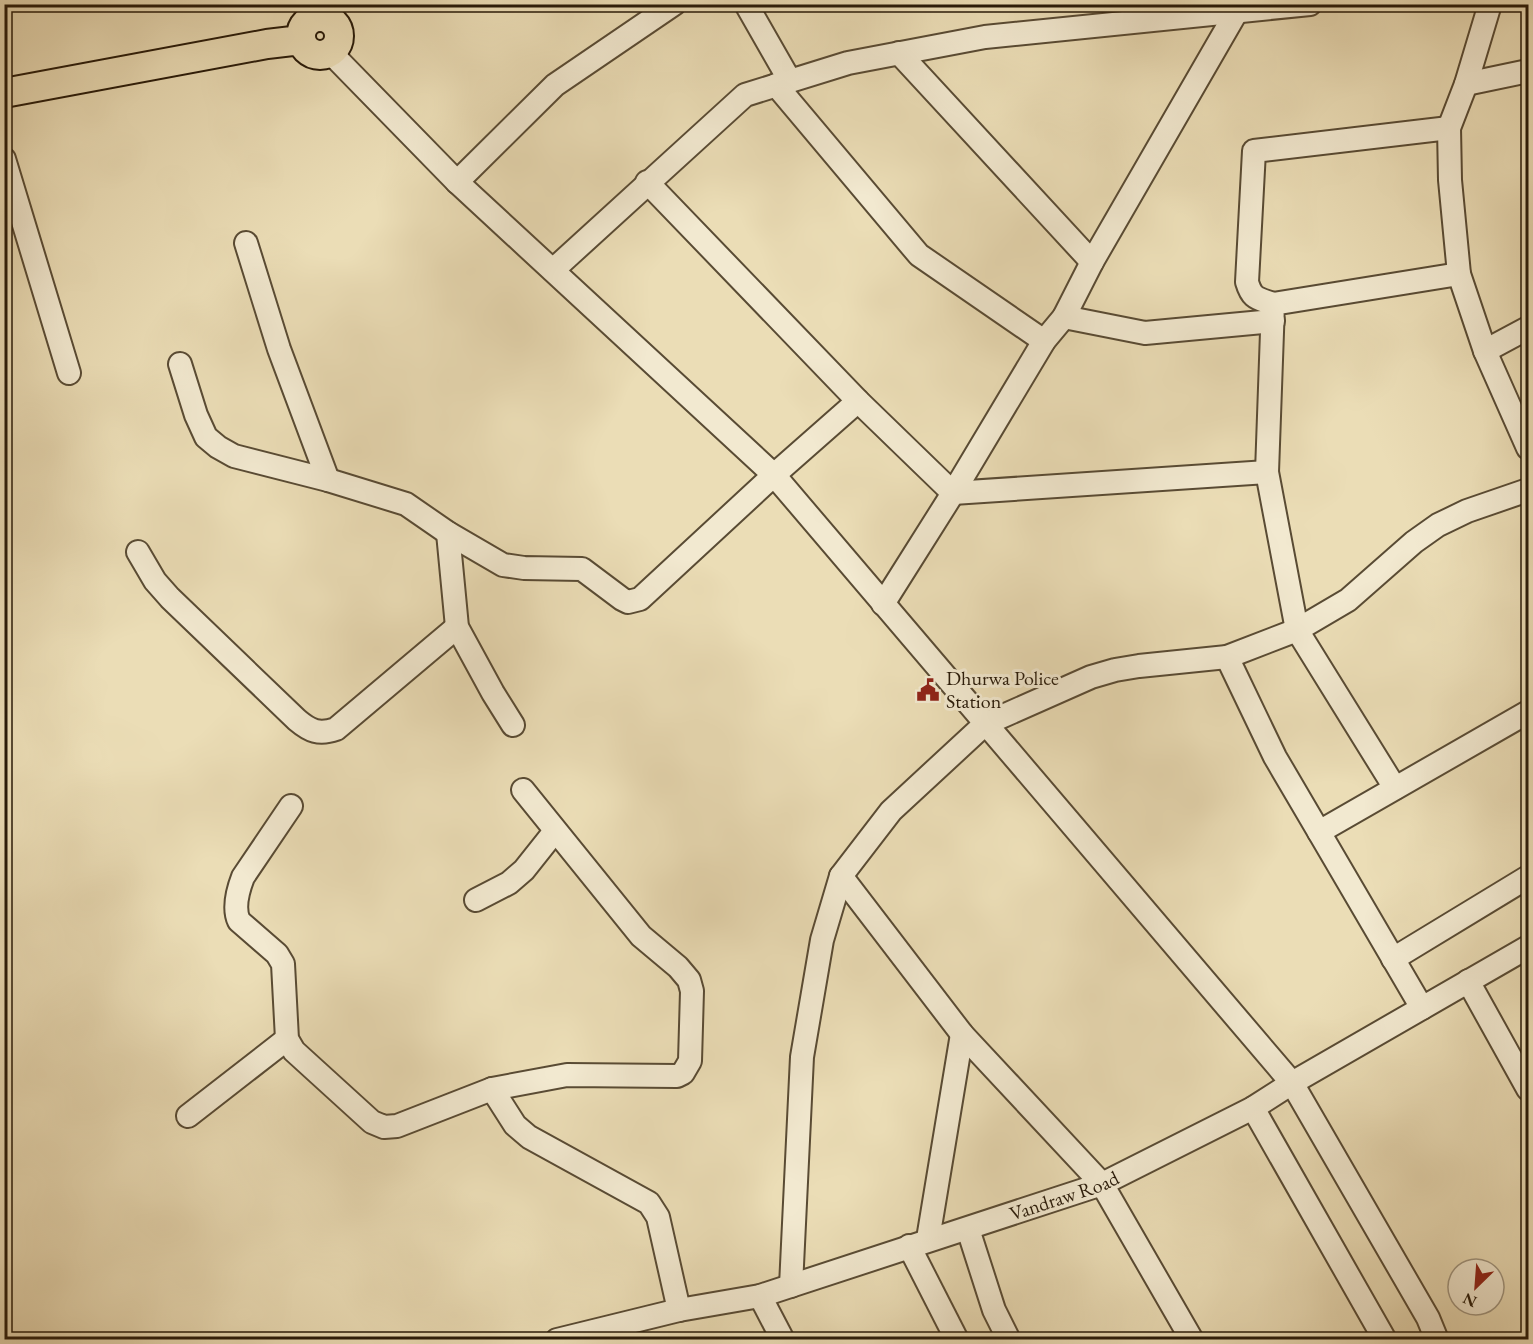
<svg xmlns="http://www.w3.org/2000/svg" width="1533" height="1344" font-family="'EB Garamond',serif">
	<rect width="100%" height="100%" fill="#ebddb6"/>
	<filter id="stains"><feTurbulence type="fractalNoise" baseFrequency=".00333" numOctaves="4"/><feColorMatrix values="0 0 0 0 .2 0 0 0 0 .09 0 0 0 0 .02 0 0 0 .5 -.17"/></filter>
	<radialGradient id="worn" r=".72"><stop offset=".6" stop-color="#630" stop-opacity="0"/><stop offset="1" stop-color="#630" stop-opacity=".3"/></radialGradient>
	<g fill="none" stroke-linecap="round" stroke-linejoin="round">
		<g stroke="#594b34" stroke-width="26">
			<g id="minor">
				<path d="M746 4 790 81"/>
				<path d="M1490 4 1466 84 1449 128 1450 180 1459 274 1485 351 1528 448"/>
				<path d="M330 52 457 182 774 475 1292 1083 1428 1318 1437 1340"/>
				<path d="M899 53 1092 262"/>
				<path d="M1466 84 1528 71"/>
				<path d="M776 85 919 255 1044 341"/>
				<path d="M4 159 69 373"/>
				<path d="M457 182 555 85 674 4"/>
				<path d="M647 182 858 401 953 493 1267 472"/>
				<path d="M246 243 279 349 328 480"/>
				<path d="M553 270 745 95 848 63 985 37 1310 4"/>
				<path d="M1273 304C1257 298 1252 299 1247 282L1254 151 1449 128"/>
				<path d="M1064 317 1145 333 1273 321"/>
				<path d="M1485 351 1528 328"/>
				<path d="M180 364 196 415 206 437 218 447 234 456 328 480 406 504 448 533 503 565 524 568 582 569 622 599 628 602 640 599 774 475 858 401"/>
				<path d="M448 533 457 627 493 693 513 725"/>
				<path d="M138 552 155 581 170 598 297 720C310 731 319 735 336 729L457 627"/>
				<path d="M883 604 953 493 1044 341 1064 317 1092 262 1237 11"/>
				<path d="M1227 657 1275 757 1319 832"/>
				<path d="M1395 788 1297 630 1267 472 1273 304 1459 274"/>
				<path d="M291 806 243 877C238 890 233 908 239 921L277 954 283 964 287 1039 294 1051 372 1122 384 1127 397 1126 492 1089 567 1075 677 1076 683 1073 690 1061 692 991 689 980 678 967 641 936 523 790"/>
				<path d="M841 876 962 1034 1102 1184 1192 1340"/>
				<path d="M476 900 509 883 524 870 555 831"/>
				<path d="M1393 959 1528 877"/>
				<path d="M1468 981 1528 1089"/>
				<path d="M1422 1008 1319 832 1528 712"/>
				<path d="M492 1089 515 1125 529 1137 649 1203 658 1217 679 1310"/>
				<path d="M1253 1108 1385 1340"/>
				<path d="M188 1116 287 1039"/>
				<path d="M968 1229 994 1310 1009 1340"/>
				<path d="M928 1239 962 1034"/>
				<path d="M909 1246 957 1340"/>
				<path d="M791 1286 802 1057 822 940 841 876 891 811 985 724 1091 677 1115 670 1139 666 1227 657 1297 630 1348 600 1414 542 1438 525 1467 511 1528 490"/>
				<path d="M760 1296 783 1340"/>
				<path id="s1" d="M557 1340 679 1310 760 1296 1102 1184 1253 1108 1292 1083 1528 947"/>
			</g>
		</g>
		<g stroke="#281a09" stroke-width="32">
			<path id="major" d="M301 36a19 19 0 1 1 38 0a19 19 0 1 1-38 0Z
				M4 93 267 44 301 40"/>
		</g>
		<use href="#minor" stroke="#f2e9d0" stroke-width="22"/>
		<use href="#major" stroke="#ebddb6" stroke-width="28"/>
	</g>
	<defs>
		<g id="civic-bare" transform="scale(1.8)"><path d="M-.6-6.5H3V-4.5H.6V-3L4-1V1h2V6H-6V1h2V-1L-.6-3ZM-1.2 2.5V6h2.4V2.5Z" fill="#8f2418" stroke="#f2e9d0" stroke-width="2.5" paint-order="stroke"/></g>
	</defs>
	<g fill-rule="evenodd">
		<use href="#civic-bare" x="928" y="690"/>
	</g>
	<g text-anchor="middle" stroke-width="6" stroke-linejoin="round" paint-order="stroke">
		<g font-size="20" fill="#281a09" stroke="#f2e9d0" text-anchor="start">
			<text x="946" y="685">Dhurwa Police<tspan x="946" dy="23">Station</tspan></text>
		</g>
		<g font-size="20" fill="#281a09" stroke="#f2e9d0">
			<text dy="7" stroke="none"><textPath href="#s1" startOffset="528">Vandraw Road</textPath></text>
		</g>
	</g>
	<rect width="1533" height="1344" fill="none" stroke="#ebddb6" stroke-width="24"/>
	<rect x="6" y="6" width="1521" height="1332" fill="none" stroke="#281a09" stroke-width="3"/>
	<rect x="12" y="12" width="1509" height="1320" fill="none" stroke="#281a09" stroke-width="1.5"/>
	<g transform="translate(1476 1287) rotate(205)"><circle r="28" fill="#f2e9d0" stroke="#a19680" stroke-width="1.5"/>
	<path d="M0-4.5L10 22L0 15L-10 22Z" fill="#8f2418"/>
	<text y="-9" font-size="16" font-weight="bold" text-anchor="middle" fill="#281a09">N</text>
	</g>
	<rect width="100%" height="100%" filter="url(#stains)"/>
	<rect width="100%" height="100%" fill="url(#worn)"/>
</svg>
